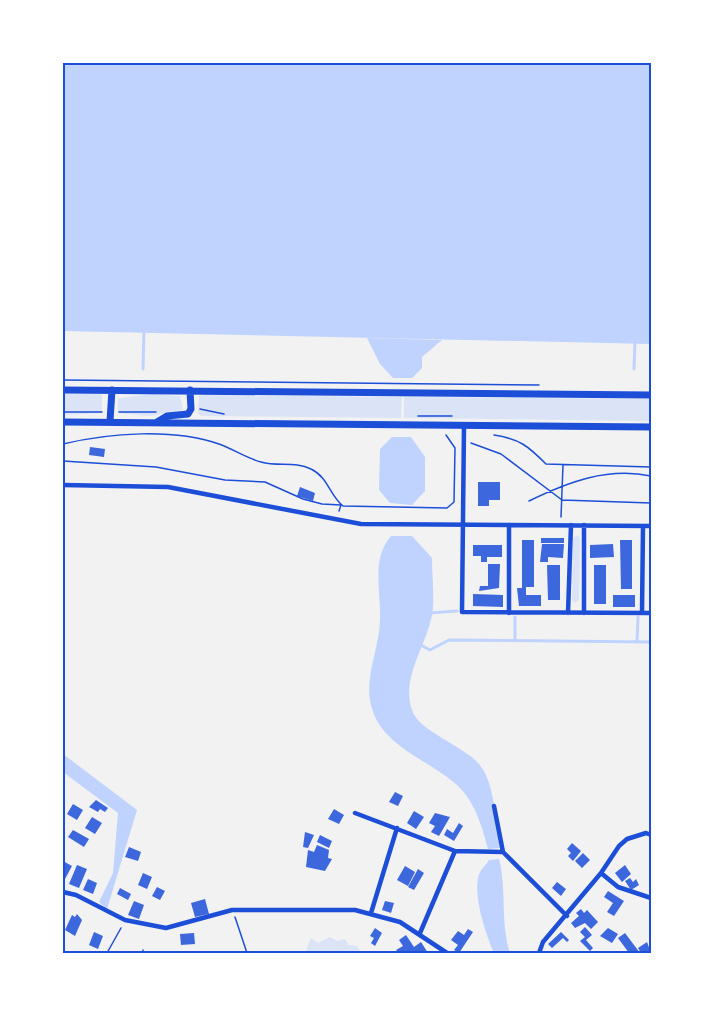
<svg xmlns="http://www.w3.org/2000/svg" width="714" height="1016" font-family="'DM Sans',sans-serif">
	<rect width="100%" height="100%" fill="#f2f2f2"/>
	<path fill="#dbe4f7" d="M63 394H100L102 396V413L63 415Z
		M151 394 180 396 183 410 150 416 118 413V399L120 398Z
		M202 395 402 397 401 418 201 416 198 413 199 396Z
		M404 397 651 399V421L404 418Z
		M577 535 580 538 579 600 575 603 572 600 573 538Z
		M330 937 337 941 345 939 349 945 357 946 361 953H305L311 938 318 943Z"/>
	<path fill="#bfd3fe" d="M63 63H651V344L63 331Z
		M367 338 442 340 422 357V368L412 378H393L380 364Z
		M392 437H411L425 457V491L412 505 390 503 379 490 380 449Z
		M391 536H412L432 558C432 574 434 592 433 608 430 642 400 675 412 710 418 731 464 746 479 764 495 782 496 825 500 848L488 849C483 829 475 803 460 788 432 760 381 748 371 705 364 676 380 647 380 619 381 590 371 559 391 536Z
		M63 754 137 810 107 909 99 902 113 873 118 813 63 772Z
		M499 859C507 890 500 922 510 953H494C486 935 471 891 480 872 482 868 487 864 489 860Z"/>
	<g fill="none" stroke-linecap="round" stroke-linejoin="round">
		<path stroke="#bfd3fe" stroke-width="3" d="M143 369 144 329
			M634 369 635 341
			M429 613 457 611
			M515 641V617
			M637 642 638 617
			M417 643 430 650 449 640 651 642"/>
	</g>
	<path fill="#3d67dc" d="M90 447 105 449 104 457 89 455Z
		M478 482H500V500H489V506H478Z
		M300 487 315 493 313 501 297 496Z
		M541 538H564V543H541Z
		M522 540H534V587H526V595H541V606H519L517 588H522Z
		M620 540H632V589H621Z
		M542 544H564L563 558 548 557V562H540Z
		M613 544 614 557 590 558V545Z
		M473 545H502V557H487V562H481V556H473Z
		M488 564H500L499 588 479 591 480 586H488Z
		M547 565H560V600H548Z
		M594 565H606V604H594Z
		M473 594 503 595V607L473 606Z
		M613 595H635V607H613Z
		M395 792 403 796 398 806 389 802Z
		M96 800 108 808 105 812 100 809 98 812 89 807Z
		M73 804 83 810 77 820 67 814Z
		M334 809 344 815 339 824 328 819Z
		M414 811 424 817 416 829 407 823Z
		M435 813 450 817 439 836 431 832 435 826 429 823Z
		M92 817 102 823 95 834 85 828Z
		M459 823 463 826 454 841 444 835 447 829 453 833Z
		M73 830 89 839 84 847 68 837Z
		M305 832 314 835 308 848 303 847Z
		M320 835 332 841 329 848 317 842Z
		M572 843 581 851 573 861 568 856 571 853 567 849Z
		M317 845 329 850 328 858 332 859 325 871 306 867 308 850 314 852Z
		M129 847 141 852 138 861 125 857Z
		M583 853 590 860 582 868 575 861Z
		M63 861 72 866 65 879 63 877Z
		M77 865 87 869 79 888 69 884Z
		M625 865 631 874 622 882 615 873Z
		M405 866 415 872 408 886 397 880Z
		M418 869 424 873 414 890 408 887Z
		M143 873 152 877 147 889 138 885Z
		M630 878 633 882 636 879 639 885 631 890 625 881Z
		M88 879 97 883 93 894 83 890Z
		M557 882 566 889 561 896 552 888Z
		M157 887 165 891 160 900 152 896Z
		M120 888 131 894 128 900 117 894Z
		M608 891 624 901 614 916 607 912 613 903 604 897Z
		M205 899 209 914 195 917 191 903Z
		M134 901 144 905 139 919 128 915Z
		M385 901 394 903 391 913 382 910Z
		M581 909 584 913 587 910 598 922 591 929 585 923 575 928 571 923 579 916 576 913Z
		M77 914 82 920 75 936 65 930 72 915 75 917Z
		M585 927 592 935 586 940 593 948 590 951 580 941 585 937 580 932Z
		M375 928 382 933 375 946 371 943 374 938 370 936Z
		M608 928 618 934 612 943 600 936Z
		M468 929 473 932 459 953 454 950 458 945 451 940 458 931 464 935Z
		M94 932 103 936 98 949 89 945Z
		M561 932 569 940 567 942 563 938 552 948 548 944Z
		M194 933 195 944 181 945 180 934Z
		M625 933 640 953H629L618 938Z
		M406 935 414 947 421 942 428 953H399L396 950 403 946 399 940Z
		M647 942 651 953H641L638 948Z"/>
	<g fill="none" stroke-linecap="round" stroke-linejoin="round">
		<path stroke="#1d4ed8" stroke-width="1.5" d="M63 380 539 385
			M200 409 224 414
			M63 412H102
			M119 412H156
			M418 416H452
			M494 435C520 439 528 446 546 464L651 467
			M471 443 501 454 562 500 651 503
			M63 444C109 433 173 428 219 444 233 449 246 458 261 462 278 467 295 461 311 469 328 477 330 496 343 506L447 508 454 502 455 448 446 435
			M63 461 156 467 225 480 265 482 303 499 322 504 341 505 339 511
			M529 501C568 482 607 467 651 476
			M561 517 563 465
			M235 917 247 953
			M143 950V953
			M107 953 121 928"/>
		<path stroke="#1d4ed8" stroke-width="4.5" d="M464 425 462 612 651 613
			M63 485 168 487 361 524 651 526
			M509 525V613
			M568 613 571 525
			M584 613V525
			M642 613 643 526
			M494 806 503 852 567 916
			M355 813 455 851 503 852
			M601 873 618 887 651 898
			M63 892 76 895 125 920 166 928 232 910H355L400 922 447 953
			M371 913 397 828
			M420 933 455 851
			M539 953 543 942 601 873 619 846 627 839 646 833 651 835"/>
		<path stroke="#1d4ed8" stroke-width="7" d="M63 390 651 395
			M110 421 112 390
			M63 422 651 427
			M157 422 167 416 188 414 191 409 190 390"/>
	</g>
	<rect width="714" height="1016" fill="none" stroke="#ffffff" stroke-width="129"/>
	<rect x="64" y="64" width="586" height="888" fill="none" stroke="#1d4ed8" stroke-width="2"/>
</svg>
